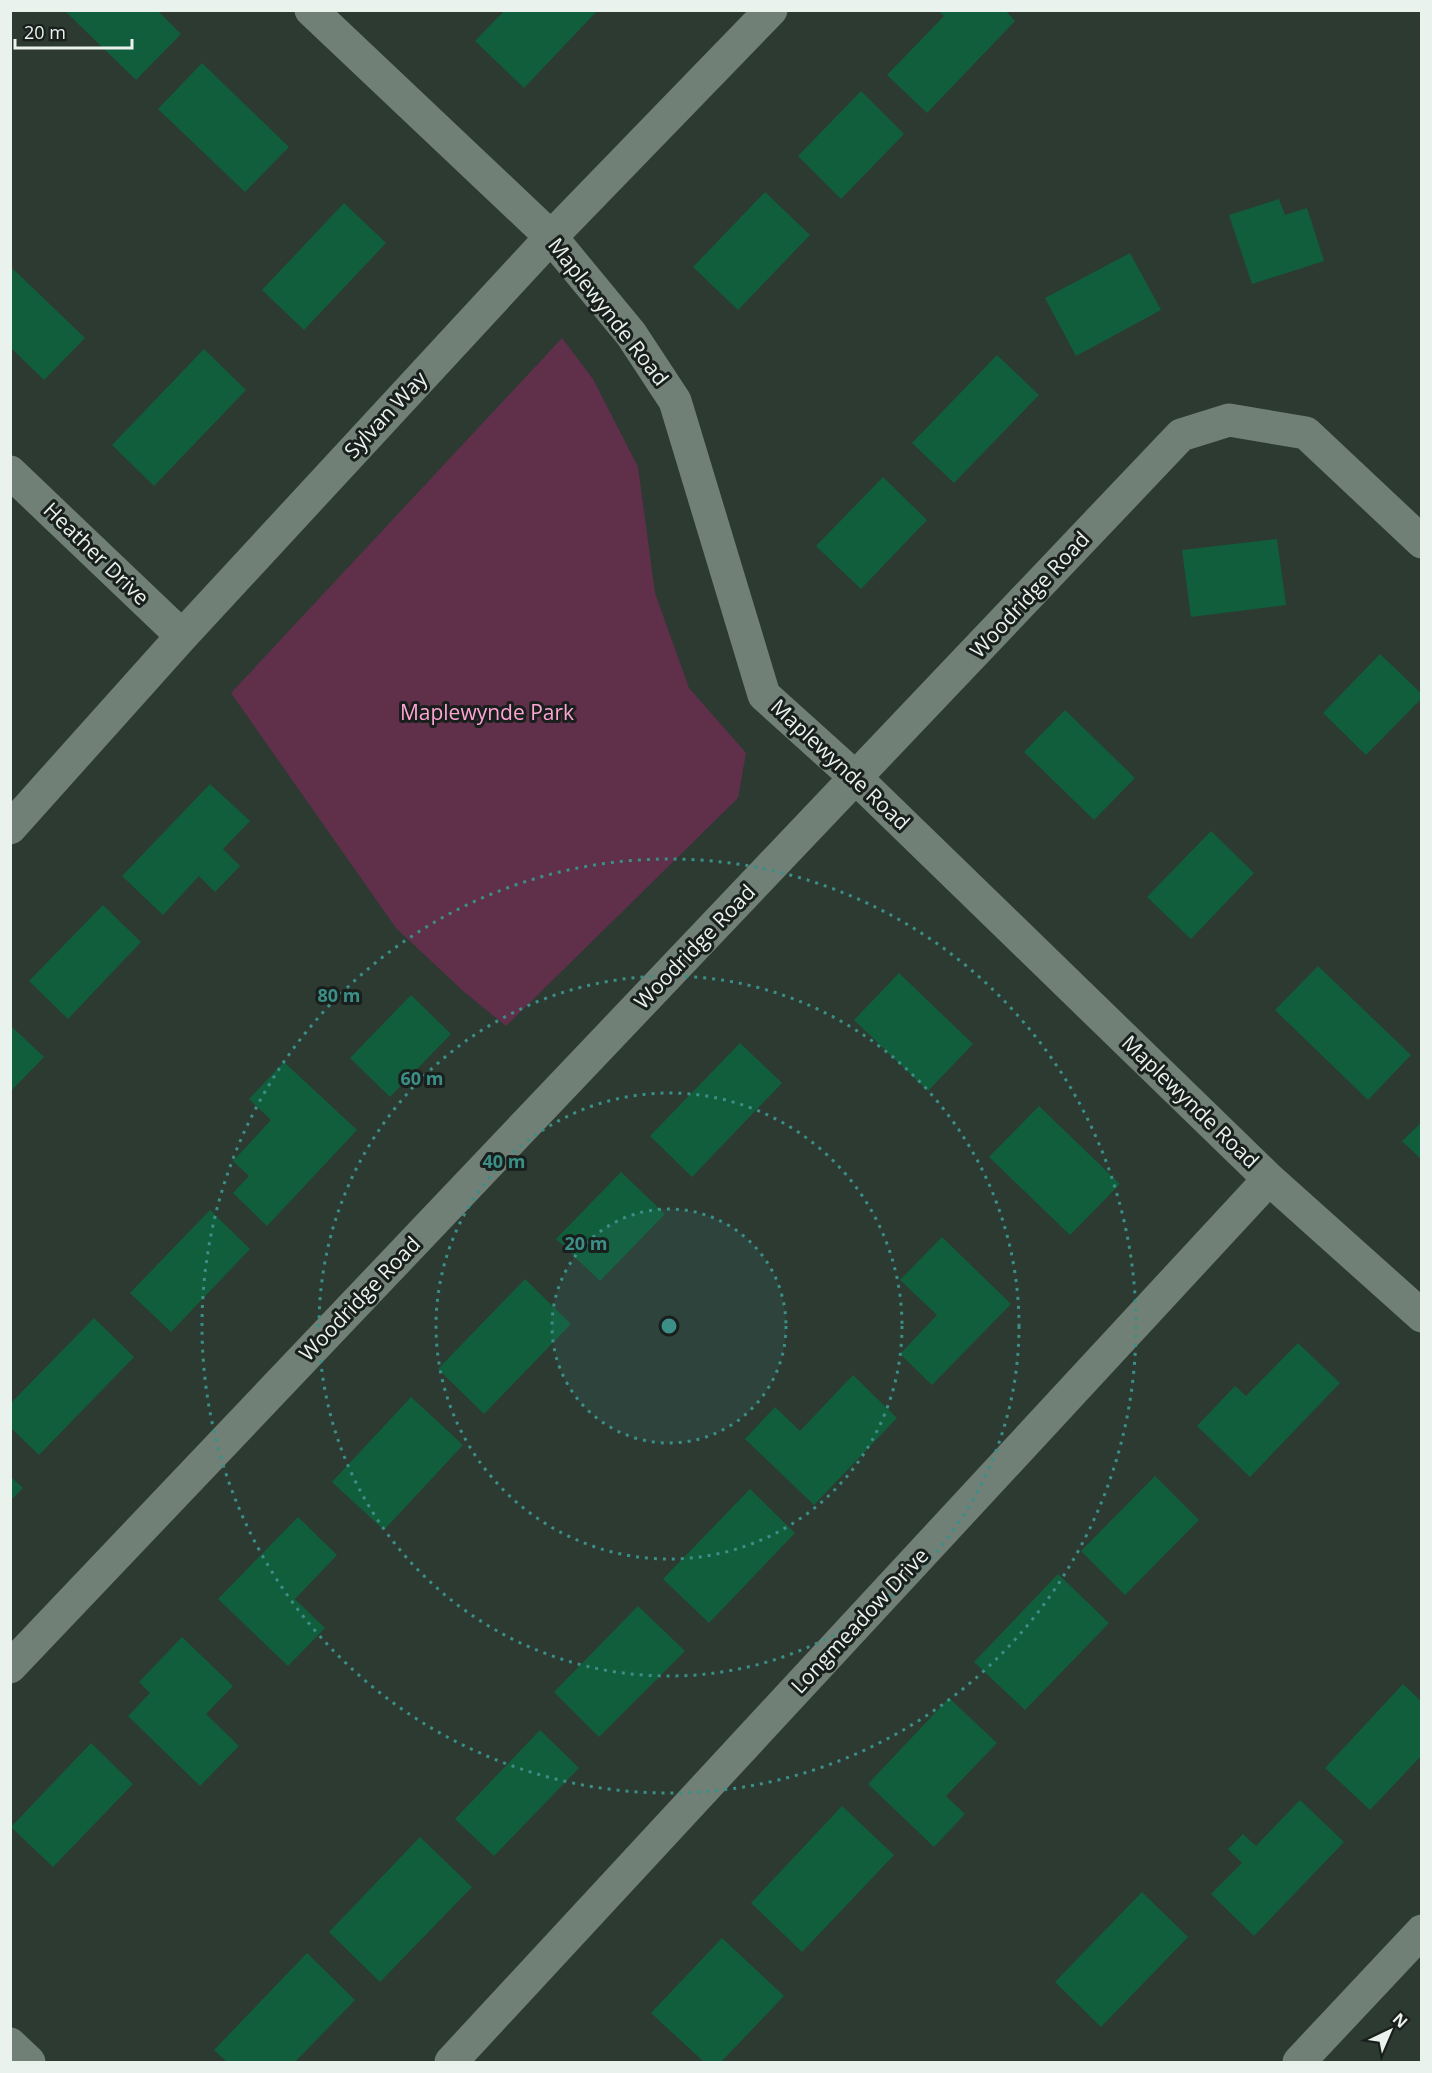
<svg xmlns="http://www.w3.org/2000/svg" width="1432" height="2073" font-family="'Open Sans',sans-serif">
	<rect width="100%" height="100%" fill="#2c3a32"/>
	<path fill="#602f4a" d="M562 338 593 379 638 467 655 593 689 688 746 753 738 798 506 1026 463 991 396 928 231 693Z"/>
	<path fill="#115e3c" d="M64 10H157L181 34 136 80Z
		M505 10H598L524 88 475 41Z
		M938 10H1005L1015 21 927 113 887 75 944 16Z
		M202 63 289 147 245 192 158 109Z
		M861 91 904 134 841 199 798 156Z
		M765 192 810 235 738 310 693 267Z
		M1279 199 1285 215 1307 208 1324 261 1252 284 1229 215Z
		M344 203 386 243 304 330 262 290Z
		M1130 253 1161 310 1076 356 1045 298Z
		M10 266 85 338 44 380 10 347Z
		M204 349 246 390 154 486 112 445Z
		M997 355 1039 395 954 483 912 443Z
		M883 477 927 520 861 589 816 546Z
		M1277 539 1286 605 1191 617 1182 550Z
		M1380 654 1422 694V698L1366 755 1323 713Z
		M1065 710 1135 778 1094 820 1024 752Z
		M210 784 250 821 223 849 240 866 215 892 199 876 163 915 122 876Z
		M1211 831 1254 873 1191 939 1147 897Z
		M103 905 141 942 68 1019 29 981Z
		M1318 966 1411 1055 1368 1100 1275 1010Z
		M899 973 973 1044 928 1091 854 1020Z
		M411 995 451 1034 390 1097 350 1058Z
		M10 1025 44 1057 10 1092Z
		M740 1043 782 1083 692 1177 650 1136Z
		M284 1062 357 1130 267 1226 233 1193 249 1176 233 1161 271 1120 249 1099Z
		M1039 1106 1120 1184 1070 1235 989 1157Z
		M1422 1122V1160L1402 1141Z
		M621 1172 665 1214 600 1281 556 1239Z
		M210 1210 250 1249 171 1332 130 1293Z
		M942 1237 1011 1304 932 1385 900 1354 937 1315 900 1280Z
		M525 1279 571 1324 484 1414 438 1369Z
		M94 1318 134 1357 39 1455 10 1427V1404Z
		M1298 1343 1340 1383 1250 1477 1197 1426 1235 1386 1246 1396Z
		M853 1375 897 1418 814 1505 745 1439 775 1407 800 1431Z
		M411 1397 463 1445 384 1530 332 1482Z
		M10 1476 23 1488 10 1501Z
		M1155 1476 1199 1520 1125 1595 1081 1551Z
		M750 1489 795 1533 709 1623 663 1579Z
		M298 1517 337 1555 295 1599 325 1628 288 1666 218 1599Z
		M1058 1574 1109 1623 1025 1710 974 1662Z
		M638 1606 685 1651 599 1737 554 1692Z
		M182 1637 233 1686 206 1714 239 1746 200 1786 128 1716 150 1693 139 1682Z
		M1403 1684 1422 1702V1755L1370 1810 1325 1768Z
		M949 1698 997 1743 946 1796 965 1814 934 1847 868 1784Z
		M540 1730 579 1768 494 1856 455 1819Z
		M91 1743 133 1784 53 1867 11 1827Z
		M1300 1800 1344 1842 1254 1936 1211 1894 1242 1863 1228 1849 1243 1834 1256 1846Z
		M842 1806 894 1855 802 1952 751 1903Z
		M420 1837 472 1887 380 1982 329 1932Z
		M1142 1892 1188 1937 1101 2027 1055 1982Z
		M722 1938 784 1996 721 2062H704L651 2013Z
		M307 1953 355 2000 295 2062H227L214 2050Z"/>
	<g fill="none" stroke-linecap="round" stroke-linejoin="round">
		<path stroke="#708076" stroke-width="33" d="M311 10 551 237 631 334 675 401 764 695 856 778 1269 1179 1422 1316
			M10 472 182 636
			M10 828 182 636 551 237 771 10
			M10 1667 1181 435 1229 420 1306 433 1422 542
			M451 2062 1269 1179
			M1299 2062 1422 1931"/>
		<path stroke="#708076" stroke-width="33" d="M10 2044 29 2062"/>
	</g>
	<circle cx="669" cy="1326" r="117" fill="#3b8f87" fill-opacity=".12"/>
	<g fill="none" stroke="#3b8f87" stroke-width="3" stroke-dasharray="3 6">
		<circle cx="669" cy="1326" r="117"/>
		<circle cx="669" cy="1326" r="233"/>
		<circle cx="669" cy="1326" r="350"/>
		<circle cx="669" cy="1326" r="467"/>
	</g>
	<g text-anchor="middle" stroke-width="6" stroke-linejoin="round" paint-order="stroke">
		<g font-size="21" fill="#e9f2ed" stroke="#191f1c">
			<text transform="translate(608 312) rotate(52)" y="7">Maplewynde Road</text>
			<text transform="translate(386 415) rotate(-47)" y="7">Sylvan Way</text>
			<text transform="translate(96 554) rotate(44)" y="7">Heather Drive</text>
			<text transform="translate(1030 595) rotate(-47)" y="7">Woodridge Road</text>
			<text transform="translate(840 765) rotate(43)" y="7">Maplewynde Road</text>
			<text transform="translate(695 947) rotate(-46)" y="7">Woodridge Road</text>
			<text transform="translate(1190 1102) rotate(44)" y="7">Maplewynde Road</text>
			<text transform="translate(360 1299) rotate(-46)" y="7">Woodridge Road</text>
			<text transform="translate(860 1621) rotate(-47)" y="7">Longmeadow Drive</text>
		</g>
		<g font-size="21" fill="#fea4d4" stroke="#191f1c">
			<text x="487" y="720">Maplewynde Park</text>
		</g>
	</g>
	<circle cx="669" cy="1326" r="9" fill="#3b8f87" stroke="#191f1c" stroke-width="3"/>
	<g font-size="18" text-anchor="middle" font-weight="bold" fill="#3b8f87" stroke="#191f1c" stroke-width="6" stroke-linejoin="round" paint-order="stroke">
		<text x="339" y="1002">80 m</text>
		<text x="422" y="1085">60 m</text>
		<text x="504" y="1168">40 m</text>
		<text x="586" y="1250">20 m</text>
	</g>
	<rect width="1432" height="2073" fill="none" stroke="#e9f2ed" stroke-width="24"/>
	<g transform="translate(1390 2031) rotate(44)" stroke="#191f1c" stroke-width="4.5" paint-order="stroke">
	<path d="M0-4.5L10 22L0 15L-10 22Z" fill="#e9f2ed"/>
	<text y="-9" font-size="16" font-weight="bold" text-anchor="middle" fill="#e9f2ed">N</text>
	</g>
	<path d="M15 39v9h117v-9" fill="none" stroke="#e9f2ed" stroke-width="3"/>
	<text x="24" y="39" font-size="18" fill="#e9f2ed" stroke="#191f1c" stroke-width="4.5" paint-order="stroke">20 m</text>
</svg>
